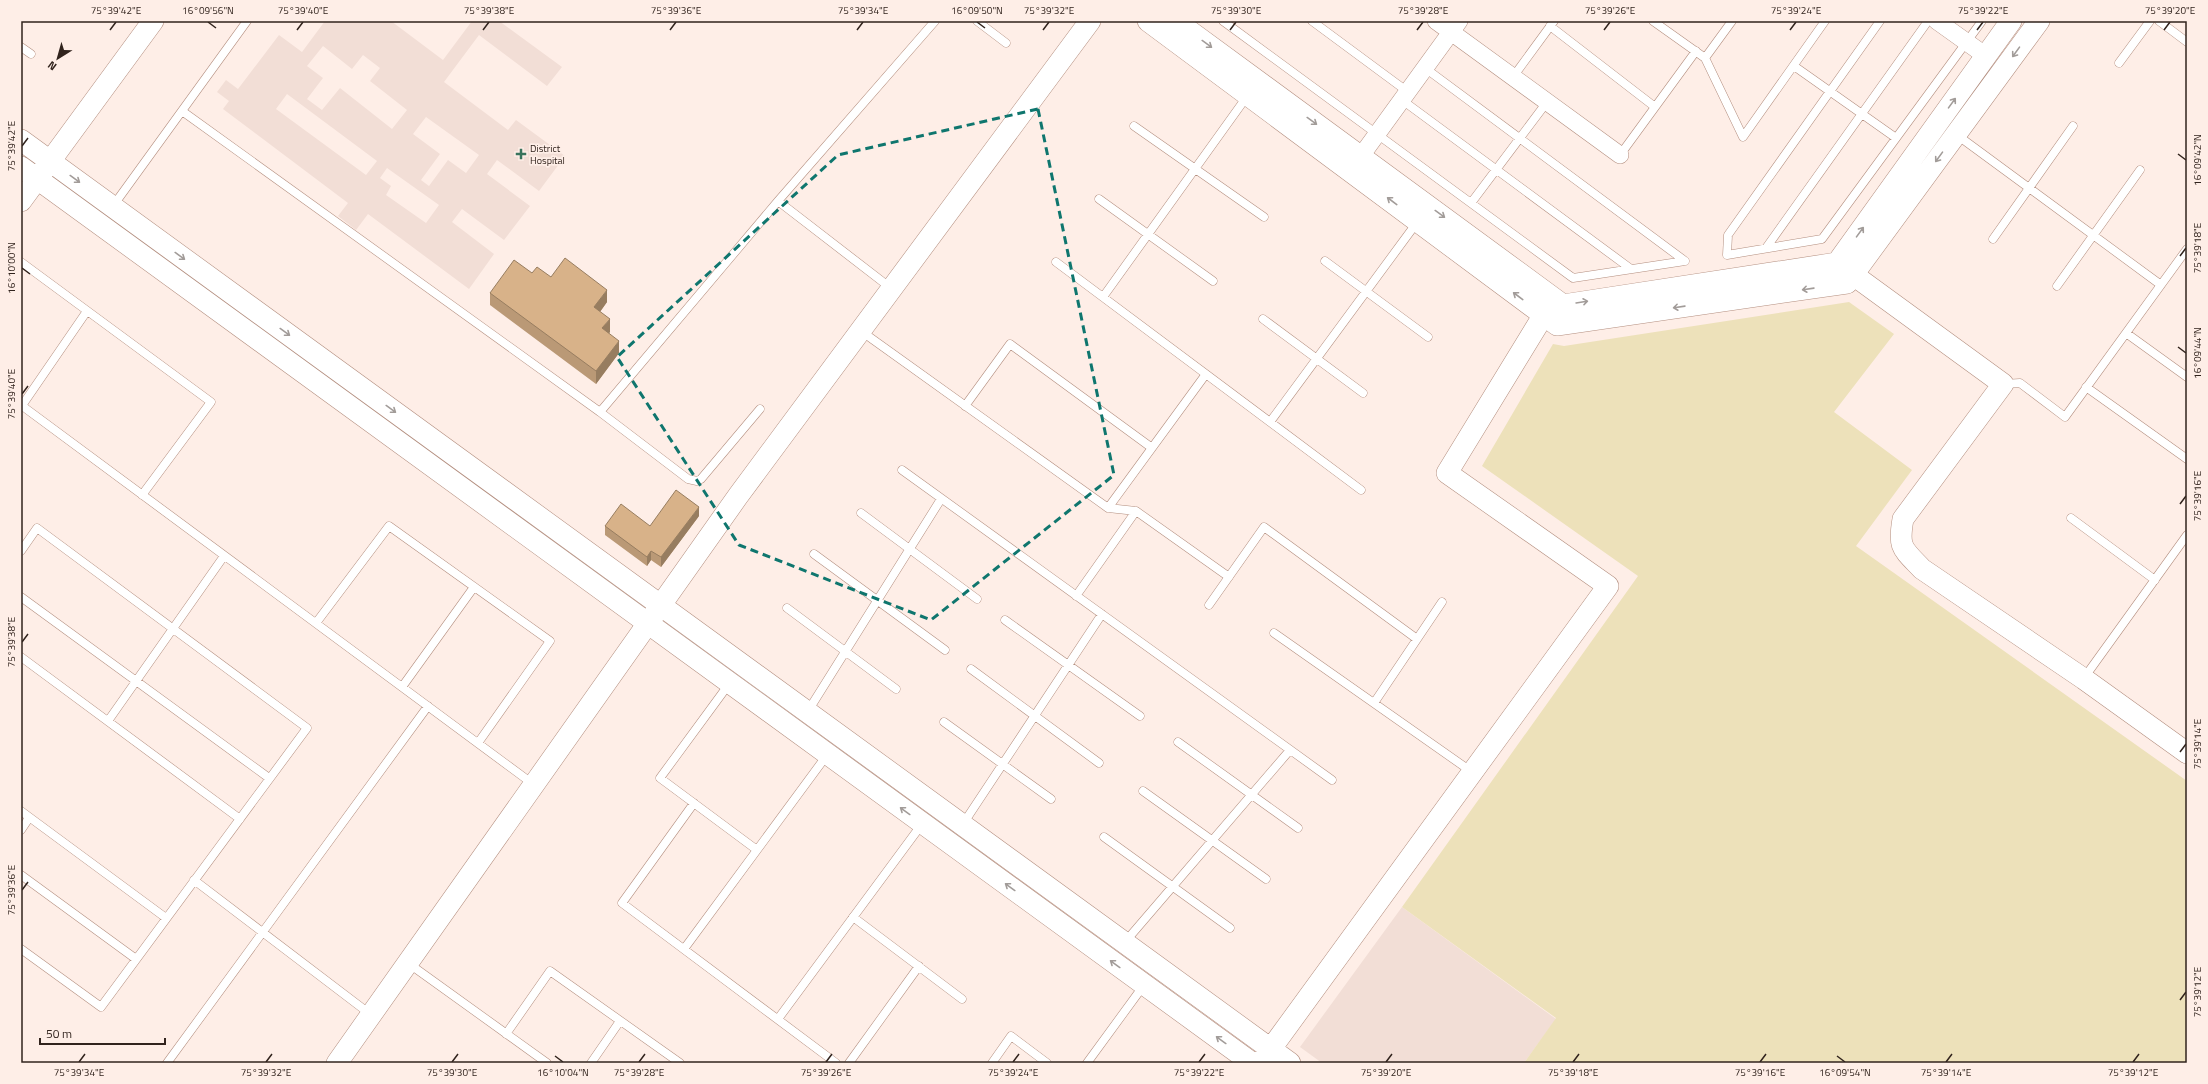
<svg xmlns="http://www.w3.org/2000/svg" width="2208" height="1084" font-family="'Titillium Web',sans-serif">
	<rect width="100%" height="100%" fill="#feeee7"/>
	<path fill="#f2ded6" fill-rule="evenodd" d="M325 21H391L443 60 472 21H499L562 67 547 86 479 35 444 82 508 130 516 120 565 156 539 191 497 160 487 174 530 206 504 240 462 209 452 222 494 254 469 289 368 214 356 230 338 216 348 203 223 109 229 101 217 92 226 80 238 89 279 35 302 52ZM323 46 352 69 363 55 380 68 370 81 407 110 392 129 340 88 322 110 307 99 323 78 307 66ZM287 94 377 161 366 175 276 109ZM426 117 479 155 466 173 448 160 429 186 421 180 440 154 413 134ZM387 168 439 205 426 223 386 195 391 186 380 178Z
		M1402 907 1556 1019 1524 1063H1322L1300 1047Z"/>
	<path fill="#ede1ba" d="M1849 302 1894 334 1834 412 1912 470 1856 546 2187 781V1063H1524L1556 1018 1402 907 1638 576 1482 466 1553 344 1564 346Z"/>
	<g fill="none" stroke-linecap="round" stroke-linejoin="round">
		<g stroke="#b38e7f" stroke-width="9">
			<path id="service" d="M977 21 1006 43
				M1223 21 1573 278 1685 261
				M1312 21 1408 92
				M1653 21 1705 58 1743 137 1825 21
				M1880 21 1728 235 1727 255 1822 239 1982 21
				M2159 21 2187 42
				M1550 26 1655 107
				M21 47 31 54
				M1705 58 1732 21
				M2119 63 2150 21
				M1794 66 1896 138
				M1425 68 1685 261
				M1513 77 1554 21
				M1402 100 1631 269
				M182 111 600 412 688 479 697 481 701 479 760 409
				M1134 126 1264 217
				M1957 135 2161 285
				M1620 155 1696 51
				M1099 199 1213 281
				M778 201 892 289
				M1471 203 1547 102
				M113 206 247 21
				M1993 239 2073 126
				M1766 248 1928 21
				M1325 261 1428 337
				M21 262 211 402 142 495
				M1056 262 1361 490
				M2057 286 2140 170
				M1103 297 1248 95
				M1263 319 1363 393
				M861 331 1108 508 1136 511 1229 577
				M2126 333 2187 377
				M2004 384 2020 383 2065 417 2187 249
				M2086 387 2187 459
				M21 405 533 784
				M965 406 1010 344 1152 448
				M21 407 87 311
				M600 412 778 201 935 21
				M1270 422 1418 221
				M902 470 1332 780
				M1108 508 1206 374
				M861 513 977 599
				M2071 518 2155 580
				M21 551 37 528 307 728 101 1007 21 949
				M814 554 945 650
				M1076 596 1136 511
				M21 597 269 778
				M1209 605 1264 527 1417 639
				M787 608 896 689
				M1005 620 1140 716
				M316 623 389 526 550 641 478 743
				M1274 633 1472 772
				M21 657 240 819
				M971 669 1099 763
				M2084 678 2187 535
				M729 684 660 778 757 850
				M402 687 474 587
				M1374 703 1442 602
				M808 711 941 499
				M108 721 224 556
				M944 722 1051 799
				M1178 742 1298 828
				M1143 791 1266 879
				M694 803 622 903 836 1063
				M21 811 166 918
				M963 824 1102 614
				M21 830 29 818
				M1104 837 1230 928
				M21 875 136 959
				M194 880 370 1014
				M853 917 962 999
				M1125 942 1290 750
				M684 949 827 755
				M408 963 547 1063
				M778 1019 922 824
				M506 1034 550 971 680 1063
				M167 1063 428 706
				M591 1063 620 1021
				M849 1063 919 966
				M992 1063 1011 1036 1047 1063
				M1087 1063 1144 985"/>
		</g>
		<g stroke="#b38e7f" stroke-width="18">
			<path id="minor" d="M1436 21 1620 155
				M1937 21 1986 56
				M1361 156 1459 21"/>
		</g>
		<g stroke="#b38e7f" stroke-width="22">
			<path id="tertiary" d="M1148 21 1557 325 1847 283 2039 21
				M1176 21 1563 305 1837 263 2003 384 1903 519C1898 548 1902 548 1922 569L2084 679 2187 753
				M21 140 1290 1063
				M21 167 1252 1063
				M21 201 153 21
				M1837 263 2011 21
				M1262 1061 1608 586 1447 473 1551 303
				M337 1063 738 496 1090 21"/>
		</g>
		<use href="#service" stroke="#fff" stroke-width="8"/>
		<use href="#minor" stroke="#fff" stroke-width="17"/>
		<use href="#tertiary" stroke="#fff" stroke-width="21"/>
	</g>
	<path fill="#ba9976" d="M532 273 607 302 600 312 610 332 609 333 619 353 596 384 490 305V293Z
		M699 516 661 567 651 560 647 566 605 535V526H650Z"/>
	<path fill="#977d60" d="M607 290V302L594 320V307Z
		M610 319V332L602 341V328Z
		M619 341V353L596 384V371Z
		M699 507V516L661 567V557Z
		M651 551V560L647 566V557Z"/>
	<path fill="#d8b289" stroke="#977d60" d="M565 258 607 290 594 307 610 319 602 328 619 341 596 371 490 293 514 260 532 273 537 267 551 277Z
		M676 490 699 507 661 557 651 551 647 557 605 526 621 504 650 526Z"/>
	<defs><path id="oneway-shaft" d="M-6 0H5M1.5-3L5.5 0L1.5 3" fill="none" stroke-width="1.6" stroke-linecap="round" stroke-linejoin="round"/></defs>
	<g stroke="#a29c99">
		<use href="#oneway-shaft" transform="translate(1207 44) rotate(36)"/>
		<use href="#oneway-shaft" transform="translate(2016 52) rotate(126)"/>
		<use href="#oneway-shaft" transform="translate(1952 103) rotate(-54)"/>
		<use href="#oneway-shaft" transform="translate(1312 121) rotate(36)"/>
		<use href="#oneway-shaft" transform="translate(1939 157) rotate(126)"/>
		<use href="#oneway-shaft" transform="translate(75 179) rotate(36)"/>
		<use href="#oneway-shaft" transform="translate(1392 201) rotate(-143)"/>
		<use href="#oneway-shaft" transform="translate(1440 214) rotate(36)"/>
		<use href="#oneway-shaft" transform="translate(1860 232) rotate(-54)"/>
		<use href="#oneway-shaft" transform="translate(180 256) rotate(36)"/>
		<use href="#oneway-shaft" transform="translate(1808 289) rotate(172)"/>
		<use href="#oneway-shaft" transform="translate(1518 296) rotate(-143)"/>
		<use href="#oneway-shaft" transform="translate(1582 302) rotate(-9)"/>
		<use href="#oneway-shaft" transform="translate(1679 307) rotate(172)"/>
		<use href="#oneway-shaft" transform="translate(285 332) rotate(36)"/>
		<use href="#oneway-shaft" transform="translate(391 409) rotate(36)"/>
		<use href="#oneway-shaft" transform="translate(905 811) rotate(-144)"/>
		<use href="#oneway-shaft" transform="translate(1010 887) rotate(-144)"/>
		<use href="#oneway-shaft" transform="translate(1115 964) rotate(-144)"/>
		<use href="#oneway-shaft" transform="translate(1221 1040) rotate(-144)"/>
	</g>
	<path fill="none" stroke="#0f766e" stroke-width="3" stroke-dasharray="8 5" stroke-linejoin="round" d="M1038 109 1114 475 931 620 739 545 617 357 838 155Z"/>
	<path fill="none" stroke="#31231d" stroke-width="1.5" d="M208 22 216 28M977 22 985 28M110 30 116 22M297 30 303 22M483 30 489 22M670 30 676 22M857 30 863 22M1043 30 1049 22M1230 30 1236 22M1417 30 1423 22M1604 30 1610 22M1790 30 1796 22M1977 30 1983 22M2164 30 2170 22M22 146 28 138M2178 154 2186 160M2180 256 2186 248M22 268 30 274M2178 347 2186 353M22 394 28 386M2180 504 2186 496M22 642 28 634M2180 752 2186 744M22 890 28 882M2180 1000 2186 992M555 1056 563 1062M1837 1056 1845 1062M79 1062 85 1054M266 1062 272 1054M452 1062 458 1054M639 1062 645 1054M826 1062 832 1054M1013 1062 1019 1054M1199 1062 1205 1054M1386 1062 1392 1054M1573 1062 1579 1054M1760 1062 1766 1054M1946 1062 1952 1054M2133 1062 2139 1054"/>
	<path fill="#38735c" stroke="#feeee7" stroke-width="1.5" d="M519 148h4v4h4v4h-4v4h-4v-4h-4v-4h4z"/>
	<g text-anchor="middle" stroke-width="3.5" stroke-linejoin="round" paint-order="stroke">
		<g font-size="10" fill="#31231d" stroke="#feeee7" text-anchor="start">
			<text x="530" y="152">District<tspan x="530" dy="12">Hospital</tspan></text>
		</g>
	</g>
	<rect width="2208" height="1084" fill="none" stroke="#feeee7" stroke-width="44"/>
	<g transform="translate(58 58) rotate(217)" stroke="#feeee7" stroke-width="3" paint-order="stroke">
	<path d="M0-3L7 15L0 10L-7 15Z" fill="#31231d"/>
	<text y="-6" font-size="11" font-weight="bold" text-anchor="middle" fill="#31231d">N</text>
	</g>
	<path d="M40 1038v6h125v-6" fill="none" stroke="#31231d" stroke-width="2"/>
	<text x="46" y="1038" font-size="12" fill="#31231d" stroke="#feeee7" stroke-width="3" paint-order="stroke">50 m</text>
	<rect x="22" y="22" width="2164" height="1040" fill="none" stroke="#31231d" stroke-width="1.5"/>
	<g font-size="10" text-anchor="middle" fill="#31231d">
		<text x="116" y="14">75°39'42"E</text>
		<text x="208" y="14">16°09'56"N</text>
		<text x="303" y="14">75°39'40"E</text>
		<text x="489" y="14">75°39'38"E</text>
		<text x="676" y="14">75°39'36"E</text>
		<text x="863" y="14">75°39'34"E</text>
		<text x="977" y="14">16°09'50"N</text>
		<text x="1049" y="14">75°39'32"E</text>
		<text x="1236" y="14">75°39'30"E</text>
		<text x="1423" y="14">75°39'28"E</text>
		<text x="1610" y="14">75°39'26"E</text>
		<text x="1796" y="14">75°39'24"E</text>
		<text x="1983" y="14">75°39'22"E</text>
		<text x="2170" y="14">75°39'20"E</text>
		<text transform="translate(11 146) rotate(-90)" y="4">75°39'42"E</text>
		<text transform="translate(2197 160) rotate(-90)" y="4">16°09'42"N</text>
		<text transform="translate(2197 248) rotate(-90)" y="4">75°39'18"E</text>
		<text transform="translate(11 268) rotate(-90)" y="4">16°10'00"N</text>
		<text transform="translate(2197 353) rotate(-90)" y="4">16°09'44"N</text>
		<text transform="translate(11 394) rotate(-90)" y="4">75°39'40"E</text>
		<text transform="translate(2197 496) rotate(-90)" y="4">75°39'16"E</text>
		<text transform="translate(11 642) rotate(-90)" y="4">75°39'38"E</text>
		<text transform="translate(2197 744) rotate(-90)" y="4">75°39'14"E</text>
		<text transform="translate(11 890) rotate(-90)" y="4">75°39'36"E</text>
		<text transform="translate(2197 992) rotate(-90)" y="4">75°39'12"E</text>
		<text x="79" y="1076">75°39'34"E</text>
		<text x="266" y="1076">75°39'32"E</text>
		<text x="452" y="1076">75°39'30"E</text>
		<text x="563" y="1076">16°10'04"N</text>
		<text x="639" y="1076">75°39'28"E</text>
		<text x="826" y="1076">75°39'26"E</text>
		<text x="1013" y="1076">75°39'24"E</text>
		<text x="1199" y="1076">75°39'22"E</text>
		<text x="1386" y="1076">75°39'20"E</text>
		<text x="1573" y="1076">75°39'18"E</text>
		<text x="1760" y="1076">75°39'16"E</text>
		<text x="1845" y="1076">16°09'54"N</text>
		<text x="1946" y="1076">75°39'14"E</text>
		<text x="2133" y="1076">75°39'12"E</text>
	</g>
</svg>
